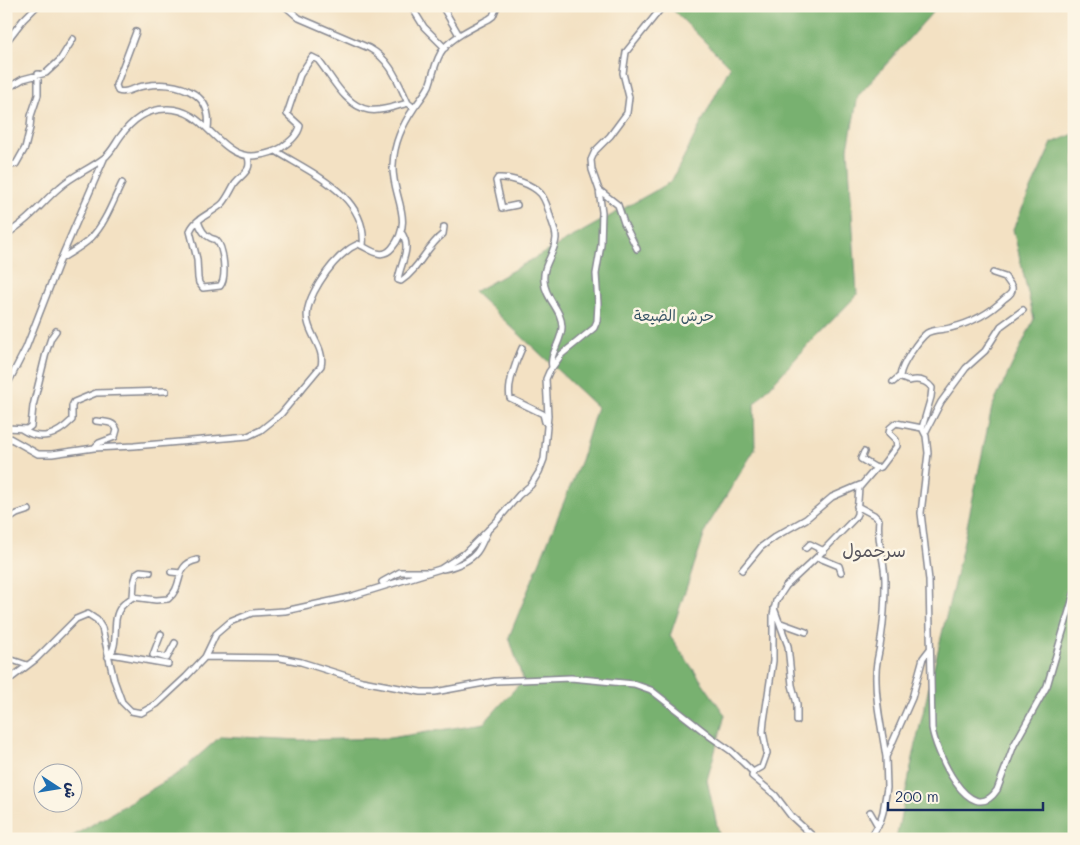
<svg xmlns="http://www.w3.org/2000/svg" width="1080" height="845" font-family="Mali,'Playpen Sans Arabic',sans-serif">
	<rect width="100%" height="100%" fill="#fcf5e5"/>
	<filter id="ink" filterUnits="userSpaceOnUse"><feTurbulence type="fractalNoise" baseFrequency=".02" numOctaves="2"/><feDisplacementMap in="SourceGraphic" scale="10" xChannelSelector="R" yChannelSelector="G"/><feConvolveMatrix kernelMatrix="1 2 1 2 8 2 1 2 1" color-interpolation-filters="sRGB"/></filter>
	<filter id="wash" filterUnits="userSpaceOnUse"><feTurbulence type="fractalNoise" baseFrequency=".0096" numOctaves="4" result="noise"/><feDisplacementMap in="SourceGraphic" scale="20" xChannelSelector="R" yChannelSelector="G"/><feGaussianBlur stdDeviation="1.12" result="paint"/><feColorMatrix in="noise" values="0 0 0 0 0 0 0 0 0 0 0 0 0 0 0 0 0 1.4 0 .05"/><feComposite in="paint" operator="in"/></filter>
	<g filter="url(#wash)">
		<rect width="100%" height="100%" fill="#f3e1c3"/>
		<path fill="#78b16f" stroke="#4a7066" d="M669 6H938L858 96 848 148 857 295 808 345 754 404 755 449 707 527 670 636 725 715 707 780 720 839H68L179 773 221 736 300 740 390 738 484 723 523 680 509 637 581 460 597 407 474 292 671 182 730 67Z
			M1074 134V839H896L918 734 962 550 992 407 1034 319 1013 229 1052 143Z"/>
	</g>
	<g filter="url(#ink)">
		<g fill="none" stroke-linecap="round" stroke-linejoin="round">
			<g stroke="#878890" stroke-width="8">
				<path id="minor" d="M285 6 299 18 369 48C391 60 398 82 408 103
					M411 6 424 27 445 48
					M442 6 459 35
					M136 32 116 85 118 91C126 94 135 87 144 86 174 81 213 90 208 128
					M6 42 23 20 37 6
					M6 89 23 79 46 73 60 60 73 39
					M276 151C311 173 368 196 363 246
					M6 166 16 164 25 148 30 128 31 116 38 95V74
					M599 190 618 205 624 223 637 249
					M517 205 502 208 496 181 498 178C511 177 532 184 541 194 546 201 549 211 551 219 553 225 556 231 556 238 555 254 542 265 544 281 545 299 562 309 562 327 562 341 549 354 552 367
					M198 221C200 227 203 234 209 237 211 239 214 239 216 240 224 247 227 278 220 286L203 288 199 283 198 278 197 259 190 231C195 218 213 213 223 203 228 197 231 190 235 183 243 173 252 171 248 157
					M401 232C413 248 400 263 398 280L401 281C419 269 426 247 443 234L444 227
					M6 235C14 229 23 223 30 216 40 207 49 196 60 187 73 175 90 169 104 158 111 153 115 144 120 137 131 121 147 109 166 109 208 107 219 164 260 155 267 154 274 152 281 148 289 142 298 136 300 126L287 114 300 75 312 57 318 60C332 77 345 106 369 110 381 112 396 106 408 103L414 108
					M62 258C72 252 83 246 91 238 105 224 113 201 122 183
					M522 348C516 361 507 385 510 398L543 414 545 422 548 424
					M893 382 900 376
					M6 387 26 348 59 263 104 159
					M6 428 27 429 31 426 33 406 46 353 51 338 56 331
					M922 428 931 397 932 388C926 380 917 379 909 381L901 378 900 376C901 365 919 339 927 333 933 329 943 330 950 328 971 323 989 314 1004 299 1009 295 1013 293 1012 287L1005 277 993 273
					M21 429C41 442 56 436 72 420V406L74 402 96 393 166 391
					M925 433 941 402 966 368 985 351 1001 326 1023 310
					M6 436 38 454H52L94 448 134 446 248 436 261 430 281 414 321 366C325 350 311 337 308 322 302 301 331 262 348 250 351 247 355 246 358 244 369 248 381 261 392 248 416 220 391 195 393 165 394 143 402 126 414 108 419 101 425 94 429 86 434 73 435 59 444 48 456 35 474 27 489 19L493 16 497 6
					M95 447 99 443 115 437 117 430C114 421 104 422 96 421
					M864 452 861 459 876 468
					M857 506 874 515 879 520C876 540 885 560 885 581 885 600 884 620 881 639 880 650 876 661 876 673 875 701 882 729 886 757
					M6 521 17 514 29 510
					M806 548 810 544 824 551
					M817 557 839 566 841 572
					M443 569C450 568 455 566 462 563 479 555 480 547 488 530
					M742 570 761 547 776 536 806 519 832 497 860 485
					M171 572 181 573
					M382 582 400 572H428
					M133 597 134 583 137 573 140 571 150 572
					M774 608 788 646 792 685 797 704V721
					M781 623 806 632
					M111 654 168 664
					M154 654 167 658 175 643
					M153 655 161 634
					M108 657C121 644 110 621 121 607 124 603 129 600 133 597L156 600 168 599C185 586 173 565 197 560
					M205 657 281 658 301 662 362 681 421 692H435L495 681 571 678 634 684 651 690 711 737 731 751 753 772 752 776 775 795 791 816 816 839
					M6 658 27 665
					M6 682 36 659 76 619 88 614 97 620 102 628 114 680 122 702 131 711 141 713 157 704 186 677 205 657 216 634 230 622 252 613 285 611 349 597 440 569 465 553 496 522 519 495 531 485 539 472 544 459 548 416 546 379 549 372 562 354 594 328 597 321 598 304 596 274 601 245 602 212 599 190 592 170 591 160 595 151 610 136 627 113 629 97 623 73 626 52 663 6
					M753 772 762 767 767 753 763 732 764 721 773 661V615L776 601 786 586 817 557 855 518 857 514 859 488 876 468 881 467 897 446 896 440 889 433 890 428 896 423 922 428 926 436 928 453 921 513 929 580 932 728C935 750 970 830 997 790L1014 745 1047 686 1074 594
					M870 812 878 826
					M870 839 880 822 883 812 887 788 886 757 912 698 923 658 930 649"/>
			</g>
			<use href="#minor" stroke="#fff" stroke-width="5"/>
		</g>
	</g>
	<g text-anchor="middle" stroke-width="5" stroke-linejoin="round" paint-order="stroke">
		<g font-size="15" fill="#3a5767" stroke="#fcf5e5">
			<text x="674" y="321">حرش الضيعة</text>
		</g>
		<g font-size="18" fill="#58565e" stroke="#fcf5e5">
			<text x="874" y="557">سرحمول</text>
		</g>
	</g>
	<rect width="1080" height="845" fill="none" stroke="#fcf5e5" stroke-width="25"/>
	<g transform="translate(58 788) rotate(102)"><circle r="24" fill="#fcf5e5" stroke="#a2a6af"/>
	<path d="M0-4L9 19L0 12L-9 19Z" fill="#1f6fb2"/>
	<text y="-8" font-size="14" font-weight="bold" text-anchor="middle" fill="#1b2f5e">ش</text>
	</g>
	<path d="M888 802v8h155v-8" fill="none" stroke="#1b2f5e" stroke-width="2.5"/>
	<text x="895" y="802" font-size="15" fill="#1b2f5e" stroke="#fcf5e5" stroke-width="4" paint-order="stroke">200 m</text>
</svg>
